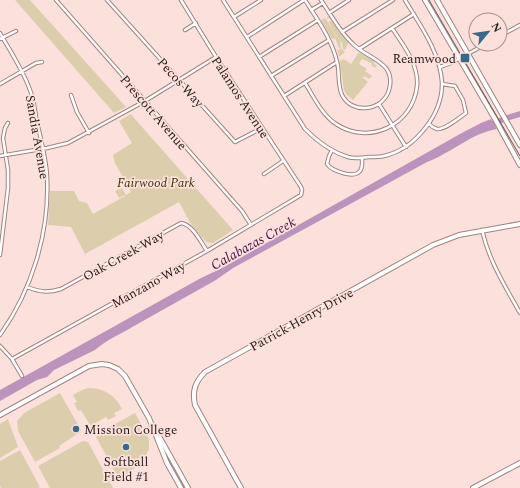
<svg xmlns="http://www.w3.org/2000/svg" width="520" height="488" font-family="Spectral,serif">
	<rect width="100%" height="100%" fill="#fbe0dc"/>
	<path fill="#dccead" d="M15 0H30L126 107 114 113Z
		M328 14 340 33 349 42 345 50 343 49 342 42 340 41 341 48 345 52 339 57 337 49 339 50 341 49 339 48 335 38 332 39 321 20 325 18C331 25 333 34 340 40L333 31 329 22 331 20 329 18 327 19Z
		M359 52 375 61 373 63 377 66 376 68 372 66 371 63 362 59 359 64 367 69 365 71 372 76 369 79 364 76 363 78 368 82 353 100 346 94 344 90 340 61 344 59 351 64Z
		M131 114 135 119 233 230 213 243 206 242 192 226 179 202 85 254 71 227 48 225 50 191H74L79 201 87 203 93 214 125 196V195L119 198 115 191 122 188 126 195 131 192 115 163 113 155 132 143 119 121Z
		M88 388C104 388 115 395 122 409L114 413 116 416 108 420 106 417 92 425H90L81 410 78 411 74 403 77 402 73 395 82 390Z
		M60 393 81 430 80 432 59 446 60 448 35 462 18 431 17 421 24 413Z
		M135 413 149 439V449L144 459 120 481 96 437 97 434Z
		M8 419 18 447 0 458V424Z
		M83 441 88 442 113 488H50L38 466Z
		M20 450 40 487 38 488H1L0 486V461Z"/>
	<path fill="#bc93bc" d="M491 119 497 129C472 133 451 153 427 162L233 268 216 280 134 326C121 334 106 340 95 350L54 370 47 377 37 380 0 401V390L201 278 222 268 460 134 481 123Z"/>
	<g fill="none" stroke-linecap="round" stroke-linejoin="round">
		<path stroke="#bc93bc" stroke-width="5.5" d="M492 124 507 118 520 114"/>
		<g stroke="#a2837f" stroke-width="4.5">
			<path id="street" d="M56 0 242 211 251 225
				M107 0 235 142 262 128
				M223 0 305 129C318 142 331 152 348 157 354 159 362 158 369 157 374 157 380 157 384 156 415 149 443 114 442 82 440 52 420 25 405 0
				M305 0C317 19 332 39 337 62 340 72 337 84 342 95 352 115 383 111 389 90 397 62 368 59 353 44 340 32 331 15 321 0
				M311 10 323 3
				M329 13 349 0
				M234 17 261 0
				M185 30 196 23
				M342 32 393 0
				M0 33C10 51 23 70 30 90 34 100 35 112 37 122 41 140 46 158 47 176 50 232 32 290 0 335
				M500 36 520 25
				M247 37 304 0
				M0 39 16 31
				M359 49 414 14
				M259 57 318 20
				M440 67 451 63 486 44
				M271 76 329 40
				M305 83C314 97 322 115 336 124 369 146 413 125 417 86 419 64 403 45 392 28
				M0 84 36 63 42 62
				M71 95 77 112 89 133
				M284 96 337 62
				M379 104 406 147
				M429 124C431 126 434 128 437 129 445 130 460 117 466 113L463 100 455 86 442 84
				M332 150 329 156 327 164C332 171 354 179 360 171 363 167 362 162 362 158
				M0 156 47 148 68 143 145 101 216 57
				M264 174 283 161
				M482 230C489 261 505 286 520 313
				M0 255 8 188V170L3 138 5 128 8 123
				M27 287C40 292 48 293 61 289L181 223C192 224 201 242 207 251
				M0 346 12 359 22 376
				M12 359 207 251 301 195 302 190 301 187 216 57 181 0"/>
		</g>
		<g stroke="#a2837f" stroke-width="6">
			<path id="secondary" d="M425 0 495 119 520 165
				M437 0 520 145
				M0 415 89 366 102 364 109 365 118 369 125 376 149 418 167 463 181 488
				M156 433 160 438 188 488
				M241 488 195 405C192 391 195 382 205 372L433 245 459 235 520 224
				M473 488 520 463"/>
		</g>
		<use href="#street" stroke="#fff" stroke-width="2.5"/>
		<use href="#secondary" stroke="#fff" stroke-width="4"/>
		<path stroke="#6b5a57" stroke-width="1" d="M429 0 520 156"/>
	</g>
	<g fill="#366a87" stroke="#fbe0dc" stroke-width="1.5">
		<rect x="460" y="53" width="10" height="10" rx="2"/>
		<circle cx="76" cy="429" r="4"/>
		<circle cx="126" cy="447" r="4"/>
	</g>
	<g text-anchor="middle" stroke-width="3.5" stroke-linejoin="round" paint-order="stroke">
		<g font-size="13" fill="#271b19" stroke="#fbe0dc" text-anchor="end">
			<text x="456" y="63">Reamwood</text>
			<text x="84" y="434" text-anchor="start">Mission College</text>
			<text x="126" y="466" text-anchor="middle">Softball<tspan x="126" dy="15">Field #1</tspan></text>
		</g>
		<g font-size="13" fill="#271b19" stroke="#fbe0dc">
			<text transform="translate(181 82) rotate(48)" y="5">Pecos Way</text>
			<text transform="translate(241 97) rotate(57)" y="5">Palamos Avenue</text>
			<text transform="translate(154 112) rotate(49)" y="5">Prescott Avenue</text>
			<text transform="translate(38 137) rotate(80)" y="5">Sandia Avenue</text>
			<text transform="translate(123 255) rotate(-29)" y="5">Oak Creek Way</text>
			<text transform="translate(148 284) rotate(-29)" y="5">Manzano Way</text>
			<text transform="translate(301 319) rotate(-29)" y="5">Patrick Henry Drive</text>
		</g>
		<g font-size="13" font-style="italic" fill="#433306" stroke="#fbe0dc">
			<text x="156" y="187">Fairwood Park</text>
		</g>
		<g font-size="14" font-style="italic" fill="#421044" stroke="#fbe0dc">
			<text transform="translate(253 243) rotate(-29)" y="5">Calabazas Creek</text>
		</g>
	</g>
	<g transform="translate(488 32) rotate(61)"><circle r="19" fill="#fbe0dc" stroke="#a6918e"/>
	<path d="M0-3L7 15L0 10L-7 15Z" fill="#366a87"/>
	<text y="-6" font-size="11" font-weight="bold" text-anchor="middle" fill="#271b19">N</text>
	</g>
</svg>
